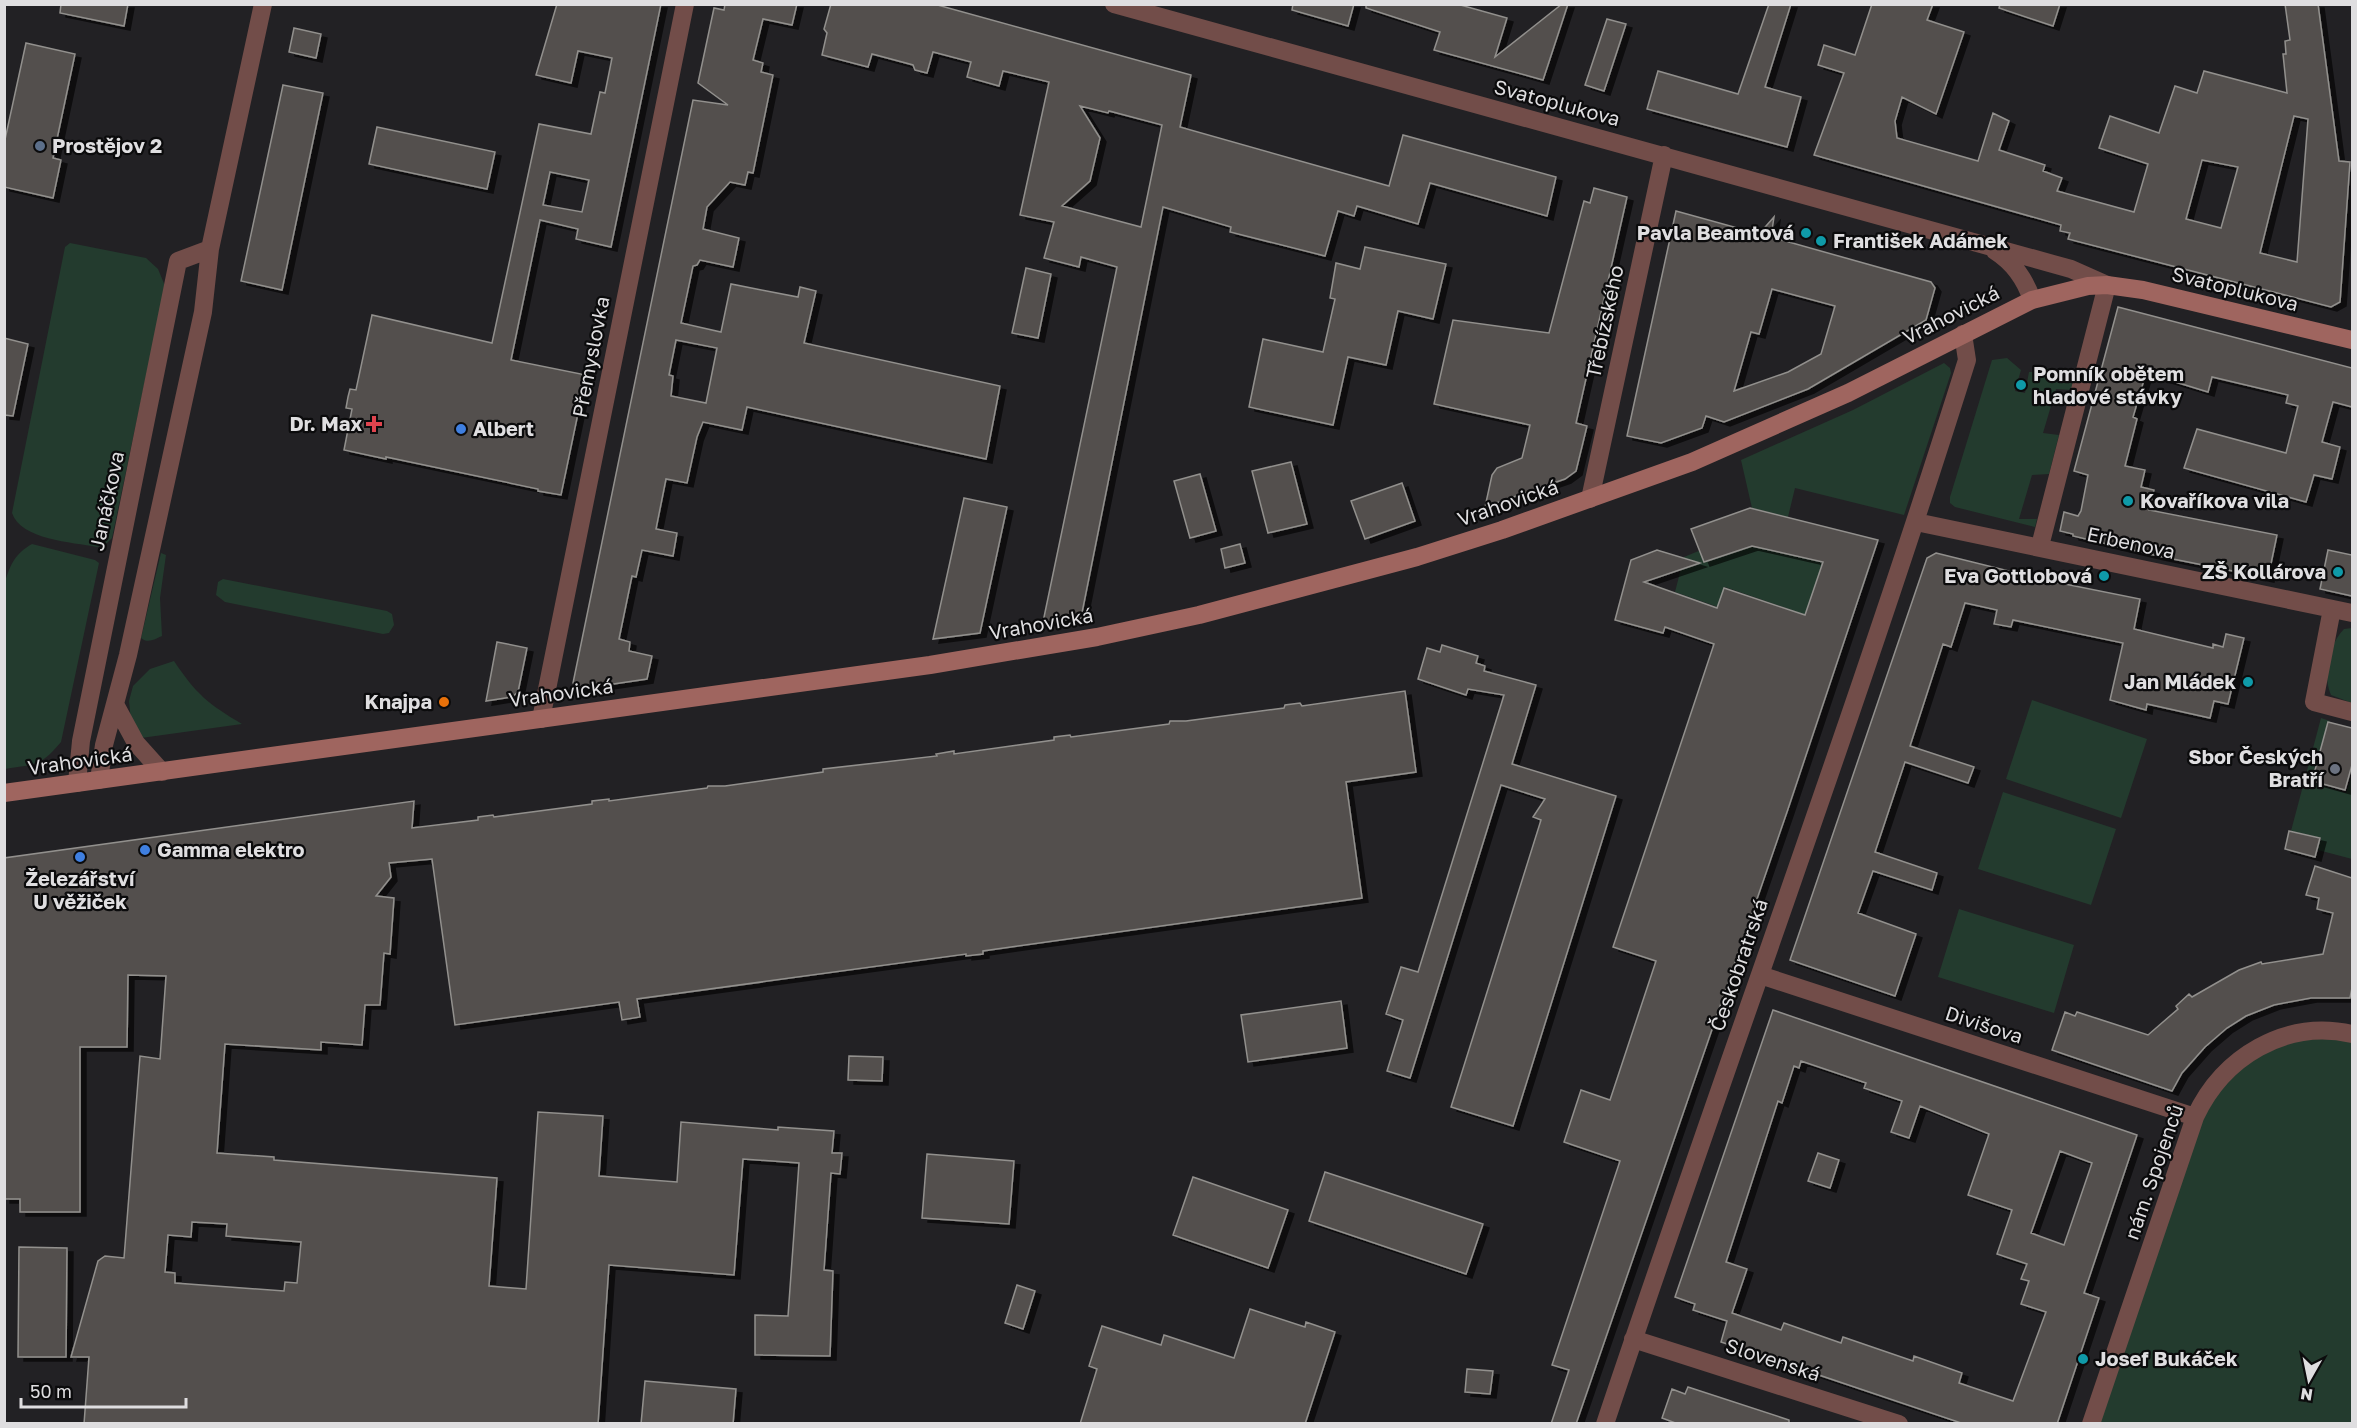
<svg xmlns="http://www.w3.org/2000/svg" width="2357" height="1428" font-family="'Golos Text',sans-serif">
	<defs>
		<filter id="shadow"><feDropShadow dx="6" dy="4" stdDeviation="0" flood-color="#0009"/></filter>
	</defs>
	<rect width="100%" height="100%" fill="#222124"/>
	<path fill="#233b2e" d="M70 243 146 258 158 269 165 286 112 538 107 543 97 547C72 542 21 540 12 513L65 247Z
		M2007 358 2021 370 2015 391 2025 393 2029 372H2038L2047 368 2073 384 2071 390 2056 389 2043 433 2059 435 2049 474 2032 475 2019 519H2037L2035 527 1955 507 1950 503V497L1992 360Z
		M1944 363 1950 368 1951 373 1904 515 1795 488 1788 517 1752 508 1741 460 1853 410Z
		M32 544 95 560 99 563 61 742C40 767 35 764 5 769V582C11 563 15 554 32 544Z
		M1754 545 1827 554 1806 615 1725 587 1718 607 1675 592 1684 557 1701 550Z
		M161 553 166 555 160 598 162 636C155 639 148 644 141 638Z
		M223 579 387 611 392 614 394 625 389 633 383 634 225 602 216 595 218 582Z
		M2352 628V703L2331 695C2322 675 2329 644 2344 629Z
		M174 661C196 694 208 704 242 724L141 738 131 721 129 701 133 686 150 669Z
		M2032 700 2147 739 2121 818 2006 779Z
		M2321 718 2330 721 2310 782 2346 793 2352 776V859L2318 850 2321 838 2291 831Z
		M2003 792 2116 829 2091 905 1978 869Z
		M1959 909 2074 945 2054 1013 1938 977Z
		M2326 1036 2352 1039V1423L2098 1424 2205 1112 2229 1074 2280 1041Z"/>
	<path fill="#53504e" stroke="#92908d" stroke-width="1.5" fill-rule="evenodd" filter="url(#shadow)" d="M61 4H128L124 26 60 13Z
		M557 4H661L611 247 576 239 578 229 540 220 511 360 586 375 561 495 538 491V489L386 457V459L344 450 352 409 346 408 348 397 350 389 356 390 372 315 492 343 539 124 591 134 600 92 605 93 612 58 578 51 571 83 536 75ZM550 172 589 180 582 212 543 205Z
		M725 4H797L792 25 763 19 753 60 763 63 761 72 773 75 753 173 748 172 745 185 730 182 707 207 703 229 739 238 733 267 700 260 697 265 693 266 681 323 721 332 731 284 798 297 800 287 816 291 804 343 1000 386 986 459 747 407 742 430 703 422 697 437 687 483 666 479 656 529 677 533 673 556 642 550 636 577 632 576 619 639 630 642 629 651 652 656 647 679 580 689 573 683 693 100 728 105 698 83 714 8 724 10ZM676 340 717 348 706 403 671 396 673 376 669 375Z
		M831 4H934L1191 75 1180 127 1389 186 1403 135 1556 177 1547 216 1430 183 1418 224 1357 206 1354 216 1338 211 1325 256 1230 232 1231 227 1163 207 1081 618 1043 622 1117 267 1081 257 1079 267 1044 258 1054 222 1020 215 1049 82 1003 71 999 86 967 77 971 62 933 52 927 73 915 70 913 65 872 54 868 67 822 55 827 33 824 29ZM1080 106 1108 113 1109 111 1162 125 1141 227 1062 206 1090 181 1100 138Z
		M1293 4H1354L1348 26 1292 10Z
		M1366 4H1457L1507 18 1495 57 1562 4H1568L1543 80 1434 50 1440 32 1366 8Z
		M1769 4H1791L1765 87 1801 97 1787 147 1647 109 1658 71 1738 94Z
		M1872 4H1933L1927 20 1964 32 1936 114 1902 97 1895 121 1897 138 1978 161 1993 113 2009 121 1999 150 2045 165 2043 171 2062 178 2057 191 2134 212 2148 164 2099 148 2110 116 2159 133 2175 86 2197 93 2204 71 2287 93 2283 54H2286L2285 41 2290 40 2285 4H2318L2339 161 2350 162 2340 302 2331 307 2068 239 2070 233 2060 231 2061 225 1814 155 1844 73 1818 65 1824 45 1855 55ZM2294 116 2308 119 2297 262 2260 253ZM2202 160 2238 167 2221 228 2186 219Z
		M2000 4H2060L2053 26 1999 8Z
		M1607 19 1626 24 1604 91 1585 85Z
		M294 28 321 34 316 58 289 52Z
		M26 43 75 54 53 158 61 160 53 198 4 187V144Z
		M283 85 323 93 282 290 241 281Z
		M377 127 495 152 487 189 369 164Z
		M1594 188 1627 197 1576 423 1587 426 1576 471 1565 479 1485 507 1492 475 1497 468 1522 458 1530 425 1434 404 1453 320 1549 333 1584 201 1590 203Z
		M1676 211 1759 234 1774 217 1771 237 1931 282 1935 288 1926 320 1808 389 1724 422 1706 416 1702 428 1661 443 1627 436ZM1772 289 1835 306 1821 354 1788 372 1734 391 1751 332 1759 334Z
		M1365 247 1446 264 1433 319 1398 311 1386 365 1348 357 1333 425 1249 407 1263 339 1323 352 1335 299 1330 298 1336 263 1360 269Z
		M1026 268 1051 274 1038 338 1012 333Z
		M2118 307 2352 368V407L2333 402 2322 442 2340 447 2332 479 2314 475 2306 502 2184 468 2197 429 2286 453 2298 406 2286 403 2288 395 2212 377 2208 392 2146 373 2133 417 2137 419 2125 466 2145 470 2141 487 2154 490 2149 510 2277 535 2268 578 2158 556 2073 536V534L2060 531 2064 512 2078 516 2081 511 2088 475 2074 471Z
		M4 338 28 344 13 416 4 415Z
		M1291 462 1307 524 1268 533 1252 471Z
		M1200 474 1216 531 1190 538 1174 481Z
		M1402 483 1415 521 1365 539 1351 501Z
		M964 498 1007 507 980 633 933 639Z
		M1750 508 1878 540 1788 809 1576 1424H1551L1569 1370 1552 1365 1620 1161 1564 1142 1581 1090 1610 1100 1656 961 1613 947 1714 644 1665 627 1663 633 1615 620 1631 560 1657 550 1700 563 1644 582 1717 608 1724 588 1805 615 1823 562 1752 546 1704 562 1691 529Z
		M1240 544 1245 563 1225 568 1221 549Z
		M2328 550 2352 555V596L2320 589Z
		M1936 553 2045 580 2140 599 2134 629 2213 648V644L2223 647 2226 634 2244 638 2228 704 2214 701 2210 718 2147 704 2146 710 2110 700 2123 643 2013 620 2011 627 1994 624 1997 610 1965 603 1951 647 1943 644 1910 746 1974 767 1968 783 1905 762 1875 852 1937 873 1932 890 1873 871 1858 913 1916 934 1895 996 1790 960 1927 558Z
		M497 642 527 648 518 692 512 697 486 701Z
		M1442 645 1478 656 1476 663 1485 666 1484 671 1536 685 1512 764 1616 796 1513 1126 1451 1107 1541 820 1533 817 1545 799 1501 785 1410 1078 1387 1071 1403 1020 1386 1014 1401 967 1418 972 1504 695 1468 689 1466 695 1418 679 1427 648 1440 652Z
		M1405 691 1416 772 1346 782 1362 898 983 951V954L966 956V954L637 999 640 1017 622 1020 619 1002 455 1025 432 859 389 863 391 877 376 896 394 898 390 954 384 953 380 1005H365L362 1045 321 1042V1050L225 1044 217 1153 274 1157V1160L497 1178 489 1286 526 1289 538 1112 603 1116 599 1176 677 1182 681 1122 778 1130V1127L834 1131 832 1153H842L840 1174 831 1173 824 1270 833 1271 830 1356 755 1355V1315L788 1316 799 1163 743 1159 734 1275 609 1265 598 1424H84L89 1357H71L98 1261 105 1256 124 1258 140 1056 160 1059 166 976 128 975 127 1047H80V1212H20V1199H4V858L414 801 412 828 478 820V817L493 815 494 817 592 804V801L609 799V801L707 788 708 786H725L823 772V769L937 756 936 754 954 751V754L1054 740V737L1070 735 1071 737 1169 724 1170 721H1186L1284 708 1285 705 1300 703 1302 706ZM192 1222 227 1224 226 1236 301 1242 297 1283 285 1282 284 1291 175 1283V1273L165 1272 168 1235 191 1237Z
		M2328 722 2352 728V765L2345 790 2312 781Z
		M2289 831 2320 838 2315 857 2285 849Z
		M2315 866 2352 878V988L2350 998H2311L2274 1005 2246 1016 2227 1028 2205 1047 2182 1073 2172 1091 2052 1050 2065 1012 2075 1016 2077 1012 2148 1035 2178 1009 2176 1006 2189 994 2192 997 2239 970 2261 962 2262 964 2323 954 2333 913 2317 909 2319 898 2306 895Z
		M1341 1001 1347 1048 1248 1062 1241 1015Z
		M1773 1010 2137 1135 2084 1293 2099 1298 2057 1424H1964L1721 1342 1727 1321 1693 1310 1695 1304 1675 1297ZM1801 1061 1866 1083 1864 1088 1902 1101 1891 1132 1909 1138 1920 1106 1989 1134 1968 1195 2012 1210 1997 1254 2027 1264 2021 1279 2029 1281 2021 1304 2046 1312 2013 1401 1959 1383 1962 1373 1914 1356 1913 1361 1843 1337 1841 1343 1784 1323 1781 1330 1732 1313 1747 1269 1726 1262 1778 1101 1782 1103 1794 1066 1799 1068ZM2060 1151 2092 1163 2064 1245 2031 1233Z
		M849 1056 883 1057 882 1081 848 1080Z
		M1818 1153 1839 1160 1830 1188 1808 1181Z
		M927 1154 1014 1161 1009 1224 922 1218Z
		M1325 1172 1483 1224 1466 1274 1309 1221Z
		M1193 1177 1288 1210 1268 1268 1173 1235Z
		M19 1247 67 1248 66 1357H18Z
		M1017 1285 1035 1291 1023 1329 1005 1323Z
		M1250 1309 1305 1327 1306 1322 1335 1332 1305 1424H1080L1097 1369 1089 1366 1102 1326 1161 1345 1164 1335 1234 1358Z
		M1467 1369 1493 1371 1490 1394 1465 1392Z
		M645 1381 736 1389 733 1424H641Z
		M1688 1387 1789 1420V1424H1678L1662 1418 1672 1389 1685 1394Z"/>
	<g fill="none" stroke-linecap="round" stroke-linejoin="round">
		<path stroke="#724d49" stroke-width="18" d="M1114 4 2071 269 2107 285 2040 546
			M1995 251C2014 263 2025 279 2032 300
			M1590 499 1664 155
			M1916 522 2352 613
			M2332 609 2314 702 2352 712
			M116 706 136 743 162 772
			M541 719 685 4
			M99 780 104 745 128 655 203 312 210 249 263 4
			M77 783 81 741 178 261 210 249
			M1760 975 2195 1117
			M1633 1339 1899 1424
			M1605 1424C1724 1068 1855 717 1967 360L1963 334
			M2091 1424 2195 1117C2223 1057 2285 1019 2352 1034"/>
		<path stroke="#9f655f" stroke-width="18" d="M4 793 930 665 1097 637 1199 615 1417 557 1502 530 1692 462 1848 393 2032 300 2088 286 2107 285 2143 290 2352 340"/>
	</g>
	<circle fill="#5c6f8a" stroke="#0b0b0c" stroke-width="2" cx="40" cy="146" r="6"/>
	<g fill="#0f9aa8" stroke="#0b0b0c" stroke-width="2">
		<circle cx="1806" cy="233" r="6"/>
		<circle cx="1821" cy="241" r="6"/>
		<circle cx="2021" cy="385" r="6"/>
		<circle cx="2128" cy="501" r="6"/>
		<circle cx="2338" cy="572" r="6"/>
		<circle cx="2104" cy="576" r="6"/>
		<circle cx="2248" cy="682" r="6"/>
		<circle cx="2083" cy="1359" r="6"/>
	</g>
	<path fill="#e0444e" stroke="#0b0b0c" stroke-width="2" d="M371 415h6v6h6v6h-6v6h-6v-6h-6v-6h6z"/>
	<g fill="#3f7fe0" stroke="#0b0b0c" stroke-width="2">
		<circle cx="461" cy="429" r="6"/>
		<circle cx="145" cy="850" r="6"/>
		<circle cx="80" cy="857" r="6"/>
	</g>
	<circle fill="#e8710a" stroke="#0b0b0c" stroke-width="2" cx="444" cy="702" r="6"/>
	<circle fill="#6b7280" stroke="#0b0b0c" stroke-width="2" cx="2335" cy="769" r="6"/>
	<g text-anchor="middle" stroke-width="4.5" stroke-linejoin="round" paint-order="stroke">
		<g font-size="20" fill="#dfdee0" stroke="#0b0b0c">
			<text transform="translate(1557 103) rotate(15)" y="7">Svatoplukova</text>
			<text transform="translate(2235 289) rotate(14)" y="7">Svatoplukova</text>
			<text transform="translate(1951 315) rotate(-27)" y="7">Vrahovická</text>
			<text transform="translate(1605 322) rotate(-78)" y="7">Třebízského</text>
			<text transform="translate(591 357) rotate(-79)" y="7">Přemyslovka</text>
			<text transform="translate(107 501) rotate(-78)" y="7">Janáčkova</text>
			<text transform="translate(1508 503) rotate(-19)" y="7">Vrahovická</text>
			<text transform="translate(2131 543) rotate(12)" y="7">Erbenova</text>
			<text transform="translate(1041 624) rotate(-10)" y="7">Vrahovická</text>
			<text transform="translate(561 693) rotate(-8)" y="7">Vrahovická</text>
			<text transform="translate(80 761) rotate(-8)" y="7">Vrahovická</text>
			<text transform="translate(1739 965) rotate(-71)" y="7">Českobratrská</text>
			<text transform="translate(1984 1025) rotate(18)" y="7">Divišova</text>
			<text transform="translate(2154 1172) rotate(-71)" y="7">nám. Spojenců</text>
			<text transform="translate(1773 1360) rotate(18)" y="7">Slovenská</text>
		</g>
		<g font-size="20" font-weight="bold" fill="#dfdee0" stroke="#0b0b0c" text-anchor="start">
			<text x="52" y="153">Prostějov 2</text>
			<text x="1794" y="240" text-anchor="end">Pavla Beamtová</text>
			<text x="1833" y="248">František Adámek</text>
			<text x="2033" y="381">Pomník obětem<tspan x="2033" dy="23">hladové stávky</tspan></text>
			<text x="362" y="431" text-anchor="end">Dr. Max</text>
			<text x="473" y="436">Albert</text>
			<text x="2140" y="508">Kovaříkova vila</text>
			<text x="2326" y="579" text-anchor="end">ZŠ Kollárova</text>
			<text x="2092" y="583" text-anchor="end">Eva Gottlobová</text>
			<text x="2236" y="689" text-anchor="end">Jan Mládek</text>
			<text x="432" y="709" text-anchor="end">Knajpa</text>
			<text x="2323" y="764" text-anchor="end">Sbor Českých<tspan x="2323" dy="23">Bratří</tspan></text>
			<text x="157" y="857">Gamma elektro</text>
			<text x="80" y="886" text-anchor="middle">Železářství<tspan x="80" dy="23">U věžiček</tspan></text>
			<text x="2095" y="1366">Josef Bukáček</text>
		</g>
	</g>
	<rect width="2357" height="1428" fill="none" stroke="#dfdee0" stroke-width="12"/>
	<g transform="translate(2309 1380) rotate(189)" stroke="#0b0b0c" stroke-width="4.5" paint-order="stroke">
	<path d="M0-4.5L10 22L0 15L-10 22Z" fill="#dfdee0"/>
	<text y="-9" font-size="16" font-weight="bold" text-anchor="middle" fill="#dfdee0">N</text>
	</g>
	<path d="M21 1398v9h165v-9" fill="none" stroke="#dfdee0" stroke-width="3"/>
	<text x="30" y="1398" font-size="18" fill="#dfdee0" stroke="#0b0b0c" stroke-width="4.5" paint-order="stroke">50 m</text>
</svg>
